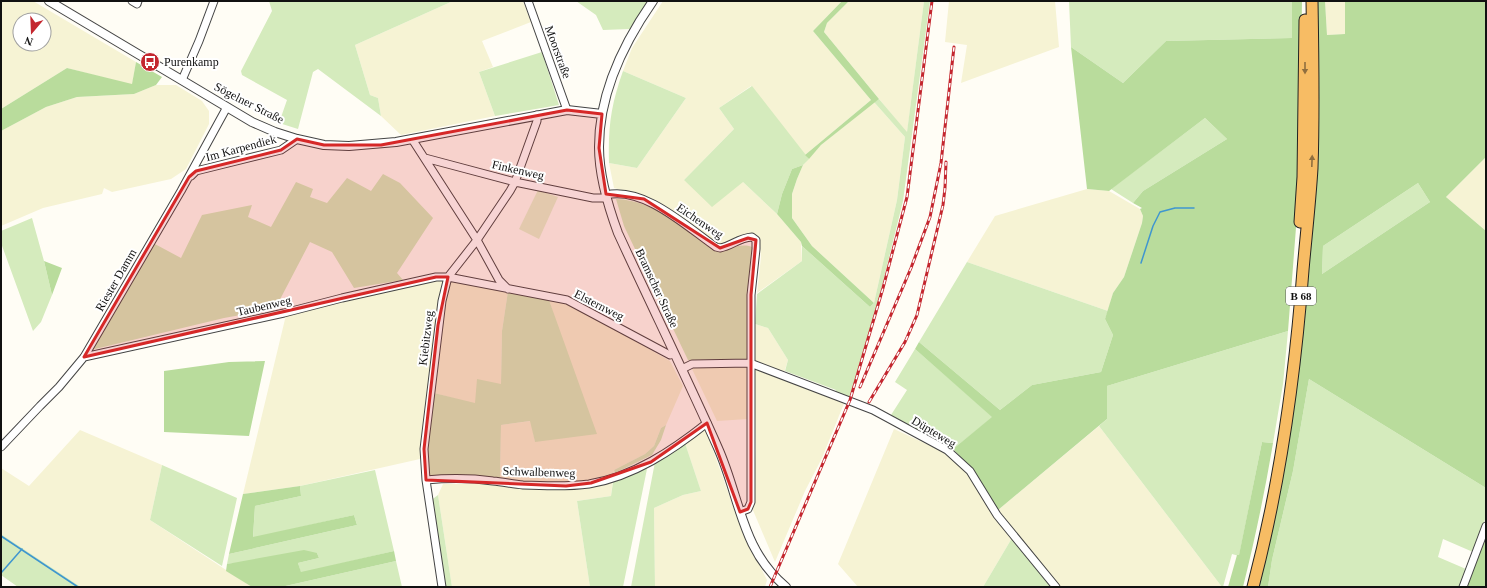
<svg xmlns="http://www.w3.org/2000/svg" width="1487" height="588" font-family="Georgia,serif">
	<rect width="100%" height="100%" fill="#fffdf5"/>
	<path fill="#f6f3d4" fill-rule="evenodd" d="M1 1H33L136 62 132 85 67 68 1 109ZM20 20H44V44H20Z
		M453 1H523L531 22 482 41 493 67 479 72 495 116 401 135 381 116 378 98 370 95 355 45Z
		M663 1H842L813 31 871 100 805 155 751 86 719 108 734 129 684 180 743 182 777 214 801 242 802 261 757 293 761 257 759 237 750 234 720 245 662 205 645 196 614 188 609 163 637 168 686 98 623 71 632 48Z
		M849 1H924L907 133 824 32 827 23Z
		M949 1H1055L1059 47 961 83 967 45 945 42Z
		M1325 1H1345V34L1327 35Z
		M156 85H176L202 101 209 111V124L186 169 171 179 112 192 104 188 102 194 43 208 1 226V131L46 107 77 97 134 94Z
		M874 102 905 137 897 200 874 303 812 246 792 218V194L797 179 803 165 821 145Z
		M1486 157V231L1446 197Z
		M1087 189 1109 191 1140 209 1143 216 1142 223 1124 277 1113 293 1108 311 967 262 995 216Z
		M436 278 446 279 420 459 300 486 243 494 286 315Z
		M454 281 508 291 502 331 501 384 475 404 434 393 448 283Z
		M549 300 562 302 583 311 670 361 683 386 666 425 661 428 654 446 645 454 614 470 611 496 577 501 590 587H452L438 495 443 484H500L501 425 531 421 535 442 563 343Z
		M755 324 768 328 788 360 784 373 754 362Z
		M746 365 748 368V419L717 421 691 367Z
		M754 368 845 401 822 458 805 491 775 562 752 508 756 449Z
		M1099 426 1222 587H1060L998 510Z
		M705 428 742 531 767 580 765 587H655L654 508 683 495 701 491 685 443Z
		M894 429 944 452 969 474 1012 538 983 587H858L838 564Z
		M80 430 162 465 150 520 252 587H81L1 534V468L29 486Z"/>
	<path fill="#d5ebbd" d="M269 1H453L355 45 370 95 378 98 381 116 318 69 313 72 298 129 279 123 287 100 242 75 241 71 272 11Z
		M576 1H648L630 29 603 30 596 15Z
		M924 1H930L903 201 877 306 850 397 835 392 836 390 785 371 788 360 768 328 755 324 757 294 802 261V246L870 307 874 303 897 200 905 137 874 102 879 99 907 132Z
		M1069 1H1292V38L1166 41 1123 83 1071 47Z
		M542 52 559 105 495 116 479 72Z
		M623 71 686 98 637 168 609 163C608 126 611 105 623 71Z
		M752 86 809 159 803 165 792 169 782 194 777 214 743 182 712 207 684 180 734 129 719 108Z
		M1205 118 1227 139 1143 191 1133 203 1111 189Z
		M383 174 400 183 433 218 397 273 403 280 354 288 332 252 310 242 275 309 224 318 91 350 153 243 181 258 202 215 252 205 248 217 271 227 296 182 313 189 310 197 327 203 347 178 371 191Z
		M1418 183 1430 202 1322 274 1323 246Z
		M616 199C654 200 687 230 716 251 729 251 739 242 752 247L753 249 748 295 747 359 688 360 624 226Z
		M32 218 44 261 52 295 41 322 33 331 1 243V231Z
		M967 262 1108 311 1105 319 1113 335 1101 372 1032 385 1000 410 919 342Z
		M508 291 549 300 597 434 535 442 530 421 501 425 500 480 427 478V453L434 393 475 403 477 379 501 384 502 331Z
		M1288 331 1283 384 1273 443 1262 442 1239 556 1232 554 1223 587H1222L1099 426 1107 419V386Z
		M915 349 993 417 953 449 891 415 907 390 895 382Z
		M1309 379 1486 488V517L1473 552 1443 539 1438 557 1466 569 1460 587H1268L1272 560 1293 471Z
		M666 425 661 440 652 455 615 473 614 470 645 454 654 446 661 428Z
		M685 443 701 491 683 495 654 508 655 587H631L655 462Z
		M162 465 237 498 222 566 150 520Z
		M646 468 647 469 623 587H590L577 501 611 496 613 482Z
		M375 470 394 551 301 573 298 563 319 558 317 553 227 564 229 554 357 525 354 515 253 538 255 506 301 496 300 486Z
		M438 495 452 587H444L430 501Z
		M1 534 81 587H18L1 575Z
		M1012 538 1052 587H983Z
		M396 561 402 587H281Z"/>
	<path fill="#b9dc9c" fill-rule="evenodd" d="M842 1H849L827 23 824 32 879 99 821 145 809 159 805 155 871 100 813 31Z
		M1292 1H1302L1299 189 1288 331 1107 386V419L998 510 973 470 953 449 992 417 915 349 919 342 1000 410 1032 385 1101 372 1113 335 1105 319 1113 293 1124 277 1142 223 1143 216 1140 209 1142 208 1133 203 1143 191 1227 139 1205 118 1109 191 1087 189 1071 47 1123 83 1166 41 1292 38Z
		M1317 1H1325L1327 35 1345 34V1H1486V157L1446 197 1486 231V488L1309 379 1293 471 1272 560 1268 587H1259L1284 467 1302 342 1309 260ZM1418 183 1430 202 1322 274 1323 246Z
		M136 62 162 77 156 85 134 94 77 97 46 107 1 131V109L67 68 132 84Z
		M803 165 797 179 792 194V218L812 246 874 303 870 307 802 246 801 242 777 214 782 194 792 169Z
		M44 261 62 268 52 295Z
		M265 361 249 436 164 432V371L229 362Z
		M1262 442 1273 443C1265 491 1255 539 1243 587H1228L1237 555H1239Z
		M300 486 301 496 255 506 253 537 354 515 357 525 229 554 243 494Z
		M1486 536V587H1467Z
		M304 550 317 553 319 558 298 563 301 572 394 551 396 561 281 587H252L226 571 227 564Z"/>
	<path fill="#e6f2cf" d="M538 190 558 197 539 239 519 229Z"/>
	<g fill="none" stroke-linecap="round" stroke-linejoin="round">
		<path stroke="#3f96cf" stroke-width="1.5" d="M1141 263 1153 226 1160 212 1175 208H1194
			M1 536 78 587
			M1 573 22 549"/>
		<g stroke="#444" stroke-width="9">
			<path id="minor" d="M132 1 137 4 138 1
				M528 1 567 110
				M182 80 199 41 214 1
				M412 139 477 240 499 280 508 289
				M425 158 515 182 593 198H607
				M191 176 196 171 281 150 297 139
				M606 195C644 186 687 227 716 247L720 248C732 246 738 238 752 237L756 240V249L751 295V502L748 509 740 512
				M84 357 284 313 342 298 436 277H448L567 300 670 355 674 354
				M682 369 692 364 750 363 873 410 947 450 970 471 997 515 1056 587
				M1 447 40 406 59 387 84 357 181 191 227 107
				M426 480C448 478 471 478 493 481 503 482 513 484 523 485 545 486 567 487 589 484 633 477 673 450 707 423
				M442 587 426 480 424 449 442 301 448 277 477 240 510 191 515 182 537 121V115
				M1463 587 1486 526"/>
		</g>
		<g stroke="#444" stroke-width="10">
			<path id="tertiary" d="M49 1 252 122 275 132 297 139 324 145 349 146 396 142 567 110 602 114
				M653 1C623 44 599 93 599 147 599 177 608 206 618 233 651 305 686 376 718 448 740 497 741 550 786 587"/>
		</g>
		<g stroke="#222" stroke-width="13">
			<path id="trunk" d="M1300 222 1303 177 1305 20
				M1253 587C1280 484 1295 377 1303 270 1306 236 1310 202 1312 168 1314 112 1313 57 1312 1"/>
		</g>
		<use href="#minor" stroke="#fff" stroke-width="7"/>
		<use href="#tertiary" stroke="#fff" stroke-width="8"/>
		<use href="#trunk" stroke="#f7bc64" stroke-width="11"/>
		<g stroke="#c4262e" stroke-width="3">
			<path id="rail" d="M860 387 911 268 930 217 941 163 954 47
				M869 402 905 342 917 315 943 205 945 188 946 162
				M770 587 850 400 883 288 907 197 932 1"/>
		</g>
		<use href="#rail" stroke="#fff" stroke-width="1.5" stroke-dasharray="4.5" stroke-linecap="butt"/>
	</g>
	<defs><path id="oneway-solid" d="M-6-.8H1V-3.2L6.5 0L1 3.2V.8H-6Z"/></defs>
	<g fill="#906f3f">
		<use href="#oneway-solid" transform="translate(1305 68) rotate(90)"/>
		<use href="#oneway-solid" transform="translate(1312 161) rotate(-88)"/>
	</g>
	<path fill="#d62828" fill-opacity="0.2" stroke="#d62828" stroke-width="3" stroke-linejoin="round" d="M567 110 602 114 599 148 606 194 644 199 720 248 748 238 756 240 751 295V502L748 509 740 512 707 423 651 462 591 483 566 486 426 480 424 449 438 325 448 277H436L84 357 189 177 196 171 281 150 297 139 324 145H381Z"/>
	<defs>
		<g id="bus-disc" transform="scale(1)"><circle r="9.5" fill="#c4262e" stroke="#fff"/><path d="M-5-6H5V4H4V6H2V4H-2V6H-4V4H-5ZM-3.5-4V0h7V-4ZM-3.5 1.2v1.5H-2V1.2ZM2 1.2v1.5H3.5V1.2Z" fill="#fff"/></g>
	</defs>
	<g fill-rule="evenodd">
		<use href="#bus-disc" x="150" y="62"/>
	</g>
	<g text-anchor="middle" stroke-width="4" stroke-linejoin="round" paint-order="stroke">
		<rect fill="#fff" stroke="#585858" stroke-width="1" x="1286" y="287" width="30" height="18" rx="3"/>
		<g font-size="11" font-weight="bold" fill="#111">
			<text x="1301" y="300">B 68</text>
		</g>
		<g font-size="12" fill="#111" stroke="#fff">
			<text transform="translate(558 52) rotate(70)" y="4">Moorstraße</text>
			<text transform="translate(249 103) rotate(27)" y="4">Sögelner Straße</text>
			<text transform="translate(241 148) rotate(-15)" y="4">Im Karpendiek</text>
			<text transform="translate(518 170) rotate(13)" y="4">Finkenweg</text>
			<text transform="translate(700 221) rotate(34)" y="4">Eichenweg</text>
			<text transform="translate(116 280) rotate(-60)" y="4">Riester Damm</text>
			<text transform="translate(657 288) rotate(65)" y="4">Bramscher Straße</text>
			<text transform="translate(599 305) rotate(27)" y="4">Elsternweg</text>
			<text transform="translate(264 306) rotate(-13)" y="4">Taubenweg</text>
			<text transform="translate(426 338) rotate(-83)" y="4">Kiebitzweg</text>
			<text transform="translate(934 432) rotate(31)" y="4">Düpteweg</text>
			<text transform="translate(539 472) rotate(2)" y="4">Schwalbenweg</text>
		</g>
		<g font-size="12" fill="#111" stroke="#fff" text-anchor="start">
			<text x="164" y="66">Purenkamp</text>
		</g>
	</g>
	<rect width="1487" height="588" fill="none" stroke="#111111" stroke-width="4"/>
	<g transform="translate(32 32) rotate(199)"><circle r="19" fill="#ffffff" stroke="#a0a0a0"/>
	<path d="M0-3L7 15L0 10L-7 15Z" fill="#c4262e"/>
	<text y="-6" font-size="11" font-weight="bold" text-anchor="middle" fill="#111111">N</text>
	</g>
</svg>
